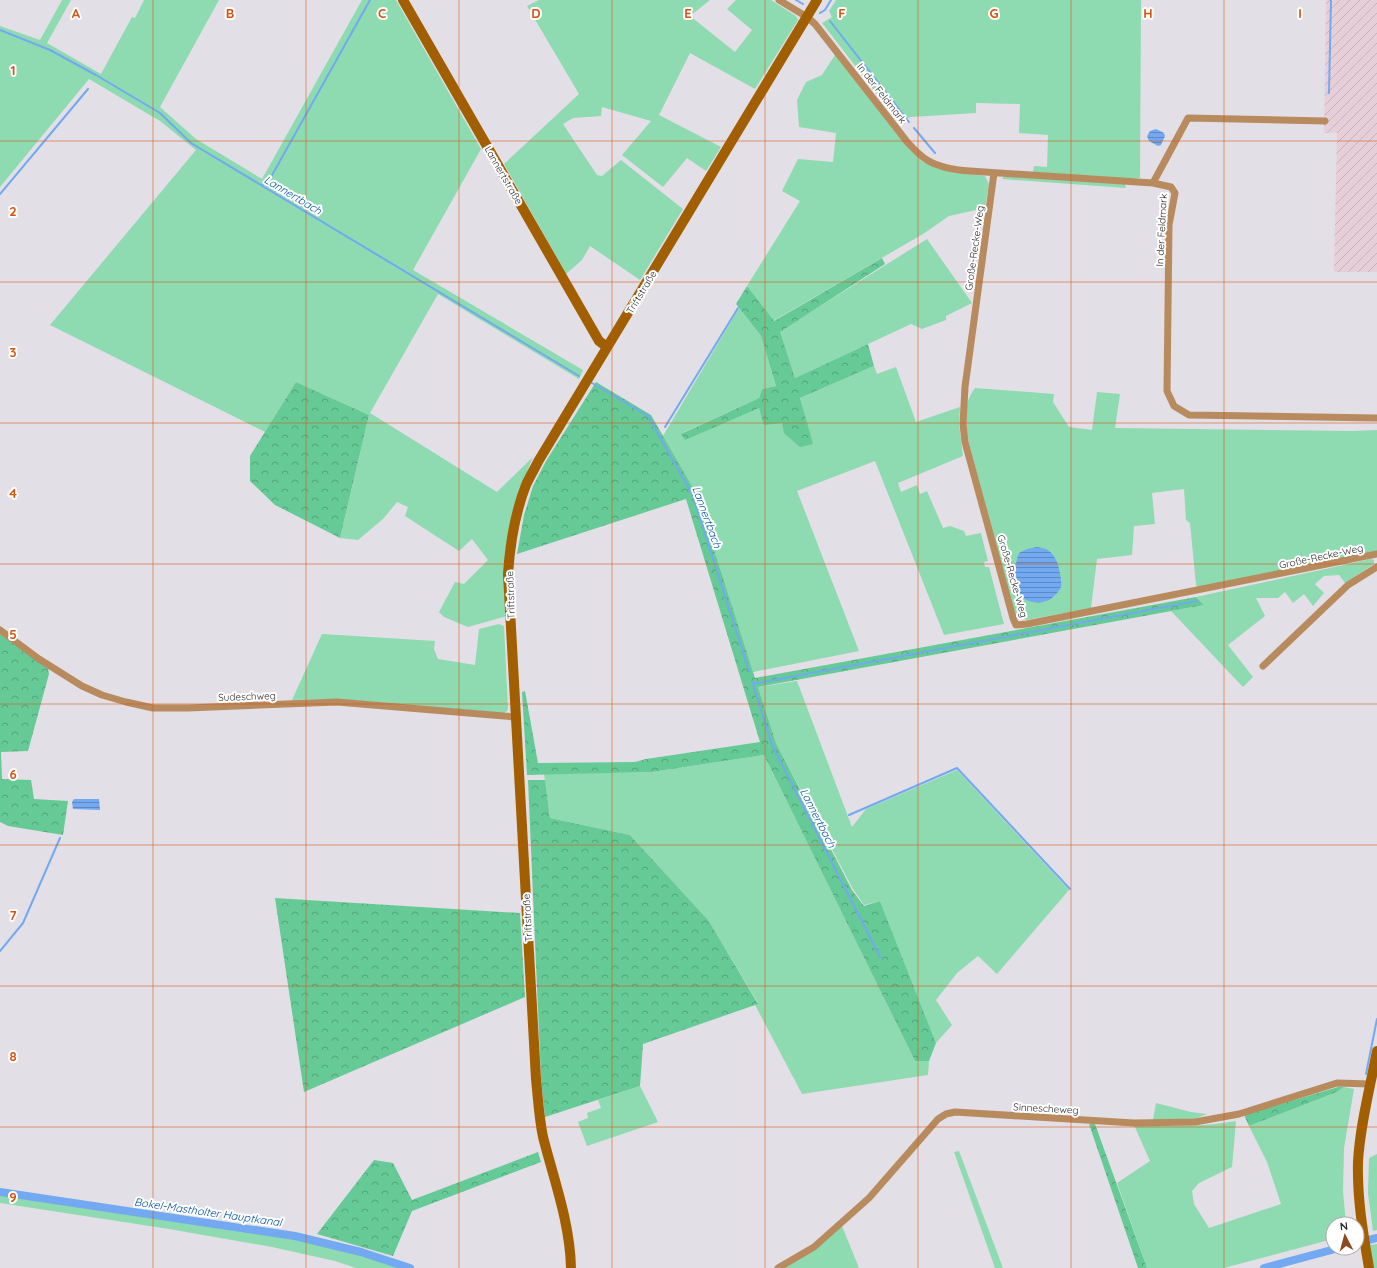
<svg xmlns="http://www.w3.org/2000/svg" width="1377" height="1268" font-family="Quicksand,sans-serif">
	<defs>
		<pattern id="industrial-furrows" width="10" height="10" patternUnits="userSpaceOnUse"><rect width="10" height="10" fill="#e7cfd9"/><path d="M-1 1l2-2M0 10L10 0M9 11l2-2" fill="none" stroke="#c6b2bb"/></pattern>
		<pattern id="forest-crowns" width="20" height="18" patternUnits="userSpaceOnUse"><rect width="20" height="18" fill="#66ca97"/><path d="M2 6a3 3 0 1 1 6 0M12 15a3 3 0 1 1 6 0" fill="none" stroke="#54a47c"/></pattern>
		<pattern id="water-rules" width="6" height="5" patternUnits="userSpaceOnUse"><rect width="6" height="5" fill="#72a9f0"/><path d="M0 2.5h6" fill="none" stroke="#5e8ac3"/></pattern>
	</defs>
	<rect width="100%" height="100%" fill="#e3dfe6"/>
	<path fill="url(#industrial-furrows)" d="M1326 0H1377V272H1334L1337 133H1324Z"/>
	<path fill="#8edab1" d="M62 0H71L47 43 101 74 132 17 135 18 144 0H219L160 107 196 139 262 179 362 0H396L481 149 413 270 583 370 579 379 438 294 370 413 497 492 533 457 522 484 507 616 468 627 444 617 439 612 455 582 464 584 488 560 472 539 459 551 405 516 408 507 397 502 383 519 358 540 340 538 369 415 296 382 265 432 50 325 196 150 160 121 89 79 0 187V26L40 40Z
		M539 0H710L690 16 735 52 752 30 727 9 736 0H771L796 16 798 20 755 89 690 53 659 115 721 147 706 171 687 158 663 187 622 155 651 121 602 107 601 116 573 118 563 124 597 175 602 176 621 160 683 209 640 280 590 246 582 260 566 274 504 164 579 94 527 6Z
		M836 0H1141L1140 178 1129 179 1033 172 1034 166 1047 167 1048 135 1019 133 1020 104 976 103V113L911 117 899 120 895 117 822 23 832 17 829 11Z
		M835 55 906 146 923 162 951 172 985 176 989 184 985 208 949 216 923 234 773 321 747 286 800 201 782 191 798 159 833 162 836 133 799 127 797 100 806 82 822 75Z
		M1004 176 1125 184 1126 188 1002 179Z
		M927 239 972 303 946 316V320L922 329 911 324 795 378 779 332Z
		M739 308 761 336 776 386 762 389 759 398 682 433 759 408 812 444 800 398 874 366 877 374 896 367 916 422 960 407 959 424 963 456 898 483 901 492 917 485 920 494 927 491 943 528 950 526 964 531 966 536 981 533 988 561 984 562 985 567H989L1004 624 944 635 875 461 797 491 859 651 753 672 696 493 663 436Z
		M975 388 1054 394 1053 402 1069 427 1092 430 1097 392 1120 394 1115 428 1352 431 1377 430V551L1198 588 1196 585 1190 523 1186 520 1184 489 1152 493 1155 524 1134 526 1132 555 1097 559 1091 608 1026 620 1014 614 969 443C966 423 962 405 975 388Z
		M1371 559 1374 560V564L1345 583 1339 575 1324 576 1315 584 1324 593 1313 606 1304 594 1293 603 1285 592 1278 598H1256L1265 616 1228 645 1253 677 1243 687 1171 611 1204 605 1196 597Z
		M499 624 504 626 508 708 507 711 504 713 338 699 292 700 322 634 435 641 434 649 438 659 475 665 479 629Z
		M797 681 852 827 866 809 957 770 1069 890 997 974 978 956 957 973 936 1000 952 1025 936 1043 880 901 864 905 853 889 776 743 758 687Z
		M764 755 915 1061H929L928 1075 802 1094 755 1005 758 1003 709 921 630 835 550 818 544 774 652 772Z
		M640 1086 658 1122 587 1146 578 1122 588 1118 587 1113 601 1108 598 1100Z
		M1344 1087 1354 1089 1344 1148 1343 1191 1346 1224H1333V1239L1224 1268H1147L1117 1183 1150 1161 1134 1125C1168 1126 1203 1127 1236 1121L1232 1167 1199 1183 1192 1191 1194 1204 1209 1228 1281 1204 1267 1162 1249 1126 1337 1092Z
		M1156 1103 1191 1112 1207 1114 1194 1119 1153 1120Z
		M959 1151 1003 1268H995L954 1152Z
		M1377 1154V1230L1373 1231 1368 1193 1369 1158Z
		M0 1194 191 1224 295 1238 361 1254 403 1268H356L335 1261 272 1247 169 1229 0 1203Z
		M842 1226 859 1268H784Z
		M1377 1244V1268H1373L1370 1245Z"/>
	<path fill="url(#forest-crowns)" d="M882 258 885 264 780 332 795 378 868 344 874 366 800 398 813 444 800 447 784 433 782 423 764 425 759 408 685 440 681 434 759 398 762 389 776 386 761 336 736 304 747 286 774 321Z
		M296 382 369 415 340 538 275 505 250 481V456Z
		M596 382 651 415 696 493 755 678 1196 597 1204 605 758 687 776 743 852 890 864 906 880 901 936 1043 929 1061H915L764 755 652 772 527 775 522 692 525 691 538 763 635 762 646 759 760 742 686 499 517 554 524 515 533 486 546 461Z
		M0 634 48 668 49 674 28 751 1 752 2 779 31 780 34 799 68 801 63 835 8 826 0 822Z
		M528 780H545L550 818 630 835 709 921 758 1004 643 1044 640 1086 545 1117 541 1079Z
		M275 898 520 913 525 997 304 1092Z
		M1338 1087H1344L1337 1092 1249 1126 1244 1115Z
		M1089 1124H1095L1147 1268H1138Z
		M538 1152 541 1162 412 1211 393 1256 317 1234 374 1160 393 1163 412 1200Z"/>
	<path fill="url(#water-rules)" d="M1156 129 1164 133 1165 136 1161 145 1158 146 1149 141 1147 136 1150 131Z
		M1037 547C1040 548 1044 548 1046 549 1053 552 1058 562 1059 569 1060 574 1062 582 1061 587 1059 592 1054 596 1051 599 1045 602 1040 603 1033 602 1012 600 1013 567 1019 553L1027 549Z
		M74 799H99L100 810 73 809 72 802Z"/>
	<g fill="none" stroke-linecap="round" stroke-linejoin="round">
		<path stroke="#72a9f0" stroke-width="2" d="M796 0 803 4
			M820 13 825 10 831 0
			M830 21 909 122
			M0 30 50 50 96 75 160 113 191 143 579 376
			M1329 93 1331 0
			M914 128 935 153
			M262 185 271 177 370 0
			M0 194 88 89
			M592 383 648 416 693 496 749 671
			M665 427 738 308
			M752 681 772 745 880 957
			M753 684 1197 601
			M849 815 957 768 1070 889
			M0 951 23 923 60 838
			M1366 1074 1377 1019"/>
		<path stroke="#72a9f0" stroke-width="8" d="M0 1192 295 1236 361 1252 410 1268
			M1357 1243 1377 1238
			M1264 1268 1339 1248"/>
		<path stroke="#b88b5f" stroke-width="7" d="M779 0 807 17 815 24 908 143C914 149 920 156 927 160 940 168 955 170 970 171L1153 183 1171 187 1175 193 1169 225 1167 391 1174 406 1189 415 1377 418
			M994 173 965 387 963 424 965 442 1013 618 1016 625 1027 624 1377 554
			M1153 183 1188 118 1325 121
			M0 630 39 659 82 686 102 695 126 702 153 708H188L337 702 515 717
			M1263 666 1348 585 1377 567
			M778 1268 814 1247 869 1198 938 1119 946 1114 955 1112 1134 1123 1195 1122 1239 1114 1337 1083 1370 1084"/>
		<path stroke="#a15f01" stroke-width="10" d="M403 0 599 341 607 347
			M571 1268C570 1223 554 1180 543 1137 539 1118 538 1098 536 1079L508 574C510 544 515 513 526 485 530 476 535 468 539 460L817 0
			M1369 1268C1363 1233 1357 1198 1358 1162 1360 1125 1370 1088 1377 1051"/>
	</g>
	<path fill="none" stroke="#d5540f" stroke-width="1" stroke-opacity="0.55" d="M153 0V1268M306 0V1268M459 0V1268M612 0V1268M765 0V1268M918 0V1268M1071 0V1268M1224 0V1268M0 141H1377M0 282H1377M0 423H1377M0 564H1377M0 704H1377M0 845H1377M0 986H1377M0 1127H1377"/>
	<g text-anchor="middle" stroke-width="4" stroke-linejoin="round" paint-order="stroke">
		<g font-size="10" fill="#2d2c2e" stroke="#fff">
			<text transform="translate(882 93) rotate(52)" y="4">In der Feldmark</text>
			<text transform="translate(504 175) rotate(60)" y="4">Lannertstraße</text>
			<text transform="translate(1161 230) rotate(-87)" y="4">In der Feldmark</text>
			<text transform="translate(974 248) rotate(-82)" y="4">Große-Recke-Weg</text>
			<text transform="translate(641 292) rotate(-59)" y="4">Triftstraße</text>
			<text transform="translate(1321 556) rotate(-12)" y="4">Große-Recke-Weg</text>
			<text transform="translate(1013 576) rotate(74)" y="4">Große-Recke-Weg</text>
			<text transform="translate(510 595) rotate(-92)" y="4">Triftstraße</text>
			<text transform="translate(247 696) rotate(-2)" y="4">Sudeschweg</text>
			<text transform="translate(527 918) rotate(-93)" y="4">Triftstraße</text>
			<text transform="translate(1046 1108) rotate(3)" y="4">Sinnescheweg</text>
		</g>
		<g font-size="11" font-style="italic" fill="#0354a7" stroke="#fff">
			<text transform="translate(293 195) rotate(31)" y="4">Lannertbach</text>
			<text transform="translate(707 517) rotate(70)" y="4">Lannertbach</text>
			<text transform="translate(818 818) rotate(63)" y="4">Lannertbach</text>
			<text transform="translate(208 1212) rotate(8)" y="4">Bokel-Mastholter Hauptkanal</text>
		</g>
	</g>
	<g font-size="13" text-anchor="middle" font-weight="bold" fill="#d5540f" stroke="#fff" stroke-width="4" stroke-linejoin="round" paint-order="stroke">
		<text x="76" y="18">A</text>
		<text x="230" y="18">B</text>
		<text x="382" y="18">C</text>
		<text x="536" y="18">D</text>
		<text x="688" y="18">E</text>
		<text x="842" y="18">F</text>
		<text x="994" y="18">G</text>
		<text x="1148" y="18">H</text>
		<text x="1300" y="18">I</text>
		<text x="13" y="75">1</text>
		<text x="13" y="216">2</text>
		<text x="13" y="357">3</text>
		<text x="13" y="498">4</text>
		<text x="13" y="639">5</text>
		<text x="13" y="779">6</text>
		<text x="13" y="920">7</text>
		<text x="13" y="1061">8</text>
		<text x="13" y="1202">9</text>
	</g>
	<g transform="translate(1345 1236) rotate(354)"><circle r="19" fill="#ffffff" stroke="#ababab"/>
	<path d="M0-3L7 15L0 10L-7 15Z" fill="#8e4920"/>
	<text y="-6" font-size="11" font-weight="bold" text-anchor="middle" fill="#2d2c2e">N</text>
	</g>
</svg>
